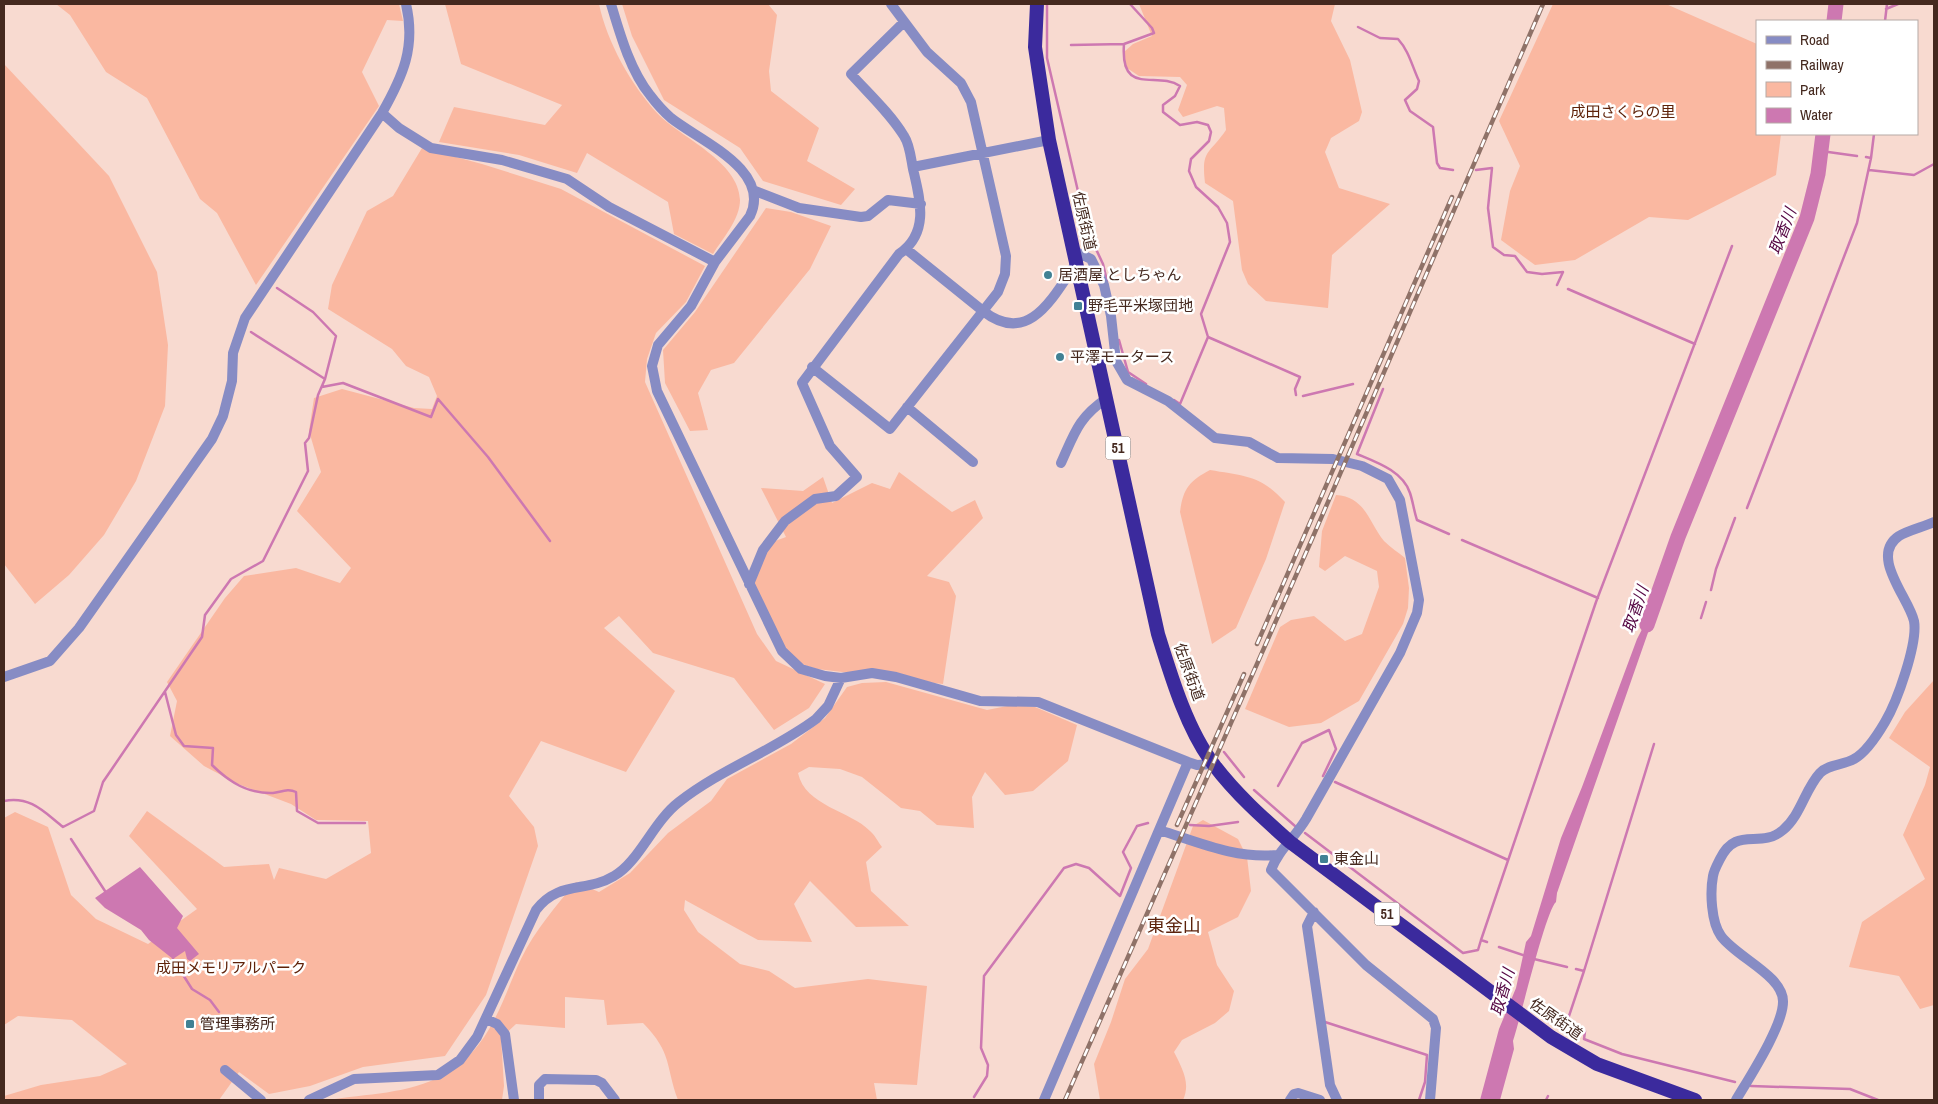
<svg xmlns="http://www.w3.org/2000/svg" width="1938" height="1104" font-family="'Archivo Narrow','Noto Sans JP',sans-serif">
	<rect width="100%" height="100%" fill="#f8dad0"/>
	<path fill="#fab8a1" d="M56 4H399L403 21 387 20 362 72 379 106 256 285 217 213 200 199 147 98 106 72 70 15Z
		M445 4H599C607 42 631 85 658 114 681 138 739 161 740 200 740 219 723 238 713 254L674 234 668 202 587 153 577 173 519 155 439 142 454 107 545 125 562 105 461 64Z
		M622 4H768L777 15 769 71 771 91 819 128 807 161 855 189 841 205 763 181 740 148 664 100 632 36Z
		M1139 4H1335L1331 21 1350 60 1362 112 1359 121 1331 138 1325 152 1339 188 1390 204 1332 255 1328 308 1266 301 1248 284 1242 270 1233 201 1205 183C1201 149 1209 155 1226 130L1224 108 1217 106 1183 117 1178 110 1187 85 1180 77 1139 76 1124 66V52L1133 44 1152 36Z
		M1553 4H1666L1757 44V134H1781L1776 175 1688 220 1649 217 1575 260 1535 265 1501 240 1510 191 1520 166 1499 121Z
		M4 64 109 176 157 272 168 345 165 406 136 481 104 535 69 575 35 604 4 564Z
		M422 148 482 164 561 189 705 266 686 302 656 333 647 359 645 382 757 634 776 661 825 684 809 708 774 730 734 678 653 653 619 616 604 628 675 691 626 772 541 741 509 796 534 827 538 846 486 995 445 1056 363 1067 310 1086 269 1094 239 1072 219 1100H6L4 1096 41 1085 100 1076 127 1064 72 1020 18 1016 4 1025V818L15 812 48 827 71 895 96 919 148 944 197 909 129 836 147 811 224 867 269 864 274 880 279 868 326 879 371 853 368 821 316 820 291 804 238 784 204 766 170 736 177 701 167 682 225 598 244 576 296 568 340 583 351 568 297 511 321 472 309 431 314 398 342 389 414 408 432 409 437 396 429 377 406 366 392 349 328 309 332 285 367 211 393 196Z
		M766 208 791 212 831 226 810 269 734 363 711 370 698 393 708 430 690 431 665 383 663 350 695 312Z
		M1210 470C1244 476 1261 475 1285 502L1266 559 1236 628 1212 644 1180 512C1183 489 1189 481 1210 470Z
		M899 472 952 512 975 500 983 518 927 576 949 582 956 596 943 684 817 669 798 663 775 637 753 582 767 544 786 537 761 488 803 491 823 477 832 503 872 483 890 489Z
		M1336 495C1366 497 1369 523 1384 541 1390 547 1399 553 1405 558L1409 588 1408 608 1403 624 1359 701 1321 723 1289 727 1245 709 1280 627 1291 620 1314 616 1345 641 1362 634 1379 587 1377 571 1345 556 1325 571 1319 567 1322 531Z
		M1934 680V1005L1920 1009 1899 976 1849 967 1862 922 1925 879 1903 835 1925 785 1930 767 1889 738 1905 712Z
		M886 682 987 710 1012 705 1035 707 1077 725 1068 761 1033 791 1005 795 985 772 972 797 974 828 937 825 920 811 901 808 862 777 840 769 809 767 798 773C805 806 851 811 870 831 875 835 878 842 882 847L866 862 871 891 909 926 856 927 810 881 794 904 812 942 758 940 685 900 684 910 698 932 740 964 769 971 795 988 868 979 927 986 917 1085 874 1083 877 1100H678C665 1065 673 1054 643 1023L607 1025 604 1000 565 997V1028L516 1024 501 1038 504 1086 502 1100H328C365 1094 410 1094 443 1075 491 1048 500 1004 521 959 535 930 556 906 576 882L599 892 630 873 668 833 711 801 727 779 791 744 825 718 847 687 862 683Z
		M1203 820 1238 839 1247 857 1251 891 1238 917 1208 932 1217 965 1234 991 1229 1011 1215 1023 1182 1040 1174 1052C1182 1068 1191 1083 1183 1100H1100L1094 1064 1111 1022 1125 979 1148 949 1193 826Z"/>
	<path fill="#cd78b1" d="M1653 608 1651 624 1557 893 1556 902C1546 910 1520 1020 1513 1041L1514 1049 1500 1100H1480L1499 1029 1516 988 1526 942 1531 936 1561 838 1582 787 1637 639Z
		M140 867 183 916 177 928 199 954 190 961 187 959 185 951 173 959 149 940 141 930 105 908 95 898Z"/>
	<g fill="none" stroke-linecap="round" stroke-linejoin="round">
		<path stroke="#cd78b1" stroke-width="2.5" d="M1047 4V58L1087 230 1103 264 1107 281
			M1130 4 1152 28 1154 33 1124 44C1120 98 1157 70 1180 86L1175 96 1163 105V112L1180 125 1197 122 1208 125 1211 132 1209 141 1191 159 1189 171 1196 187 1218 207 1227 223 1230 242 1201 314 1208 337
			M1886 9 1898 4
			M1885 21 1887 4
			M1358 27 1380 38 1398 39C1409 51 1412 66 1419 81L1417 89 1405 100 1410 111 1433 127 1437 163 1440 168 1453 170
			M1071 45 1124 44
			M1821 151 1857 156
			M1866 157 1871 158
			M1476 170 1492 168 1488 208 1493 247 1504 255 1515 256 1527 272 1542 274 1563 272 1557 285
			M1869 170 1914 175 1934 164
			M1568 289 1695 344
			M251 332 325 379
			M1119 340 1128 372 1146 384
			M322 387 343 383 431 417 438 399 488 457 550 541
			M1383 389 1357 454C1376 462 1403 471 1410 493 1413 502 1414 511 1417 520L1449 534
			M1303 396 1353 384
			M1174 400 1180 404 1208 337 1300 377 1295 389 1296 395
			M1747 508 1857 223 1871 158 1874 134
			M1462 540 1598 598
			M1711 590 1716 569 1735 518
			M1701 618 1706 602
			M165 692 176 735 184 746 213 748 212 765C229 782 248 794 273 793 281 792 288 788 296 792L297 811 318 823H365
			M1224 752 1244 777
			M1335 782 1508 860
			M1278 786 1302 743 1329 730 1336 749 1323 776
			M1254 790 1295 826
			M4 801C31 796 44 812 63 827L94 811 103 782 202 637 205 615 231 579 263 561 308 471 305 443 309 438 318 395 325 379 336 336 313 312 277 288
			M1190 825 1209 826 1238 822
			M1305 833 1463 953 1478 950 1481 940 1487 942
			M71 839 105 891
			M1481 940 1596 602 1732 246
			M1499 947 1526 956
			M173 959 192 989 210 1000 219 1012
			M1534 959 1567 967
			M1576 969 1584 971 1567 1022 1585 1031 1584 1039 1622 1054 1735 1082
			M1584 971 1654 744
			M1325 1022 1427 1055 1425 1082 1419 1100
			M1751 1086 1850 1089 1878 1100
			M974 1097 987 1076 988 1065 981 1048 984 976 1064 868 1076 864 1089 868 1120 896 1131 868 1123 852 1137 826 1148 823
			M1546 1100 1548 1096"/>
		<path stroke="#cd78b1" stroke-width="15" d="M1834 21 1836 4
			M1647 625 1678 537 1807 218 1818 174 1823 134"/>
		<path stroke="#878cc4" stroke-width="10" d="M611 4C620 34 630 70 650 95 656 103 663 111 671 118 700 141 772 170 750 216L715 262 691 306 658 345 652 366 657 391 782 651 801 669 825 676 841 678 872 673 896 677 980 701 1038 702 1188 762 1197 765 1213 764
			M382 113 399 128 431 148 502 160 567 179 609 207 715 262
			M913 167 1049 140
			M755 191 799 208 861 217 868 216 888 200 921 204
			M906 249 983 311C1029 347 1053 297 1077 262
			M1074 251 1091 259 1104 285 1111 316 1116 361 1127 380 1168 401 1215 438 1249 442 1278 458 1333 459 1362 466 1388 479 1400 500 1419 600 1417 613 1400 653 1306 819C1294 839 1279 849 1271 870L1366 965 1433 1019 1436 1028 1430 1100
			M812 367 890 429 998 292 1005 274 1006 256 971 102 961 83 927 52 891 4
			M907 407 973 462
			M1061 463C1075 432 1078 418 1107 398
			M749 584 763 550 785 521 815 499 836 496 857 477 830 446 802 383 899 254C930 233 920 199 913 169 911 159 910 145 904 136 890 113 869 94 851 74L904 22
			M4 677 50 661 79 628 212 439 223 416 232 381 233 353 245 318 382 113C403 76 416 47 406 4
			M1159 830C1198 842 1235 859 1277 855
			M1314 912 1307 926 1330 1085 1337 1100
			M486 1019 497 1024 505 1034 514 1100
			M225 1070 261 1100
			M309 1100 354 1079 438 1075 460 1060 477 1037 536 910C559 880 586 893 614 876 639 862 653 822 679 802 721 769 773 751 816 719L828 706 841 678
			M539 1100V1085L545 1079 596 1080 602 1083 615 1100
			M1044 1100 1188 762
			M1290 1100 1294 1094 1298 1093 1320 1100
			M1736 1100C1749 1078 1783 1026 1783 1002 1784 976 1736 957 1721 936 1711 922 1710 892 1713 876 1714 870 1717 865 1720 859 1737 825 1759 850 1783 830 1801 815 1805 789 1820 773 1829 764 1844 765 1854 759 1867 752 1878 734 1885 722 1897 702 1918 643 1914 621 1909 598 1869 556 1899 536 1909 530 1923 527 1934 522"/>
		<path stroke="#3b2a9d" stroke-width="14" d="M1037 4 1035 47 1049 140 1158 634C1171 676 1187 730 1214 765 1236 794 1263 818 1290 842L1551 1037 1597 1064 1695 1100"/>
		<g stroke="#8f7268" stroke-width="4.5">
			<path id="rail" d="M1257 644 1452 197
				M1177 825 1244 674
				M1065 1100 1312 539 1543 4"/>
		</g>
		<use href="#rail" stroke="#fff" stroke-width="2.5" stroke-dasharray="8" stroke-linecap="butt"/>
	</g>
	<g fill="#418194" stroke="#fff" stroke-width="2">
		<circle cx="1048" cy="275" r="5"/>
		<rect x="1073" y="301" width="10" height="10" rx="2.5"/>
		<circle cx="1060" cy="357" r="5"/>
		<rect x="1319" y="854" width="10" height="10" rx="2.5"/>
		<rect x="185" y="1019" width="10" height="10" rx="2.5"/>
	</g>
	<g text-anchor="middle" stroke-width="5" stroke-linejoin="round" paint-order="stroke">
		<g fill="#fff" stroke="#7d6962" stroke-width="1">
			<rect x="1105.5" y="436.5" width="25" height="23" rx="4"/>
			<rect x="1374.5" y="902.5" width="25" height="23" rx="4"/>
		</g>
		<g font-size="14" font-weight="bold" fill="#45291f">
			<text x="1118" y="453">51</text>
			<text x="1387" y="919">51</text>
		</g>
		<g font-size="15" fill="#5e2209" stroke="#fff">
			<text x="1623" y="117">成田さくらの里</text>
			<text x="231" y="973">成田メモリアルパーク</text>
		</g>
		<g font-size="15" fill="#45291f" stroke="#fff">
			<text transform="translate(1084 221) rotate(77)" y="5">佐原街道</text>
			<text transform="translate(1189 672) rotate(70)" y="5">佐原街道</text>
			<text transform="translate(1556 1019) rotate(35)" y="5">佐原街道</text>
		</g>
		<g font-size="15" fill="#45291f" stroke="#fff" text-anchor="start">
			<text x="1058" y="280">居酒屋 としちゃん</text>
			<text x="1088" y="311">野毛平米塚団地</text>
			<text x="1070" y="362">平澤モータース</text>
			<text x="1334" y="864">東金山</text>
			<text x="200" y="1029">管理事務所</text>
		</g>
		<g font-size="16" font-style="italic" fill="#540542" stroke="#fff">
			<text transform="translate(1782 231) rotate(-69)" y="6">取香川</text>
			<text transform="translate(1635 609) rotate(-71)" y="6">取香川</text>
			<text transform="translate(1502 992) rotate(-74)" y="6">取香川</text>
		</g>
		<g font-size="18" fill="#5c230c" stroke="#fff">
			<text x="1174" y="932">東金山</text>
		</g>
	</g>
	<rect width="1938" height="1104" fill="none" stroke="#45291f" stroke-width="10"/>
	<rect x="1756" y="20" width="162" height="115" fill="#ffffff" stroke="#b5a9a5"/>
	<rect x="1766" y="36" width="25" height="8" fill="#878cc4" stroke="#b5a9a5"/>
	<text x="1800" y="45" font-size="15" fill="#45291f">Road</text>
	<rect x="1766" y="61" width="25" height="8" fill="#8f7268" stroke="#b5a9a5"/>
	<text x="1800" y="70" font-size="15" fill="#45291f">Railway</text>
	<rect x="1766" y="82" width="25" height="15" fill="#fab8a1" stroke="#b5a9a5"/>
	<text x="1800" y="95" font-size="15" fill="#45291f">Park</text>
	<rect x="1766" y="108" width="25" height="15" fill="#cd78b1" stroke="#b5a9a5"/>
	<text x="1800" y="120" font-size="15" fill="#45291f">Water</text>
</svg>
